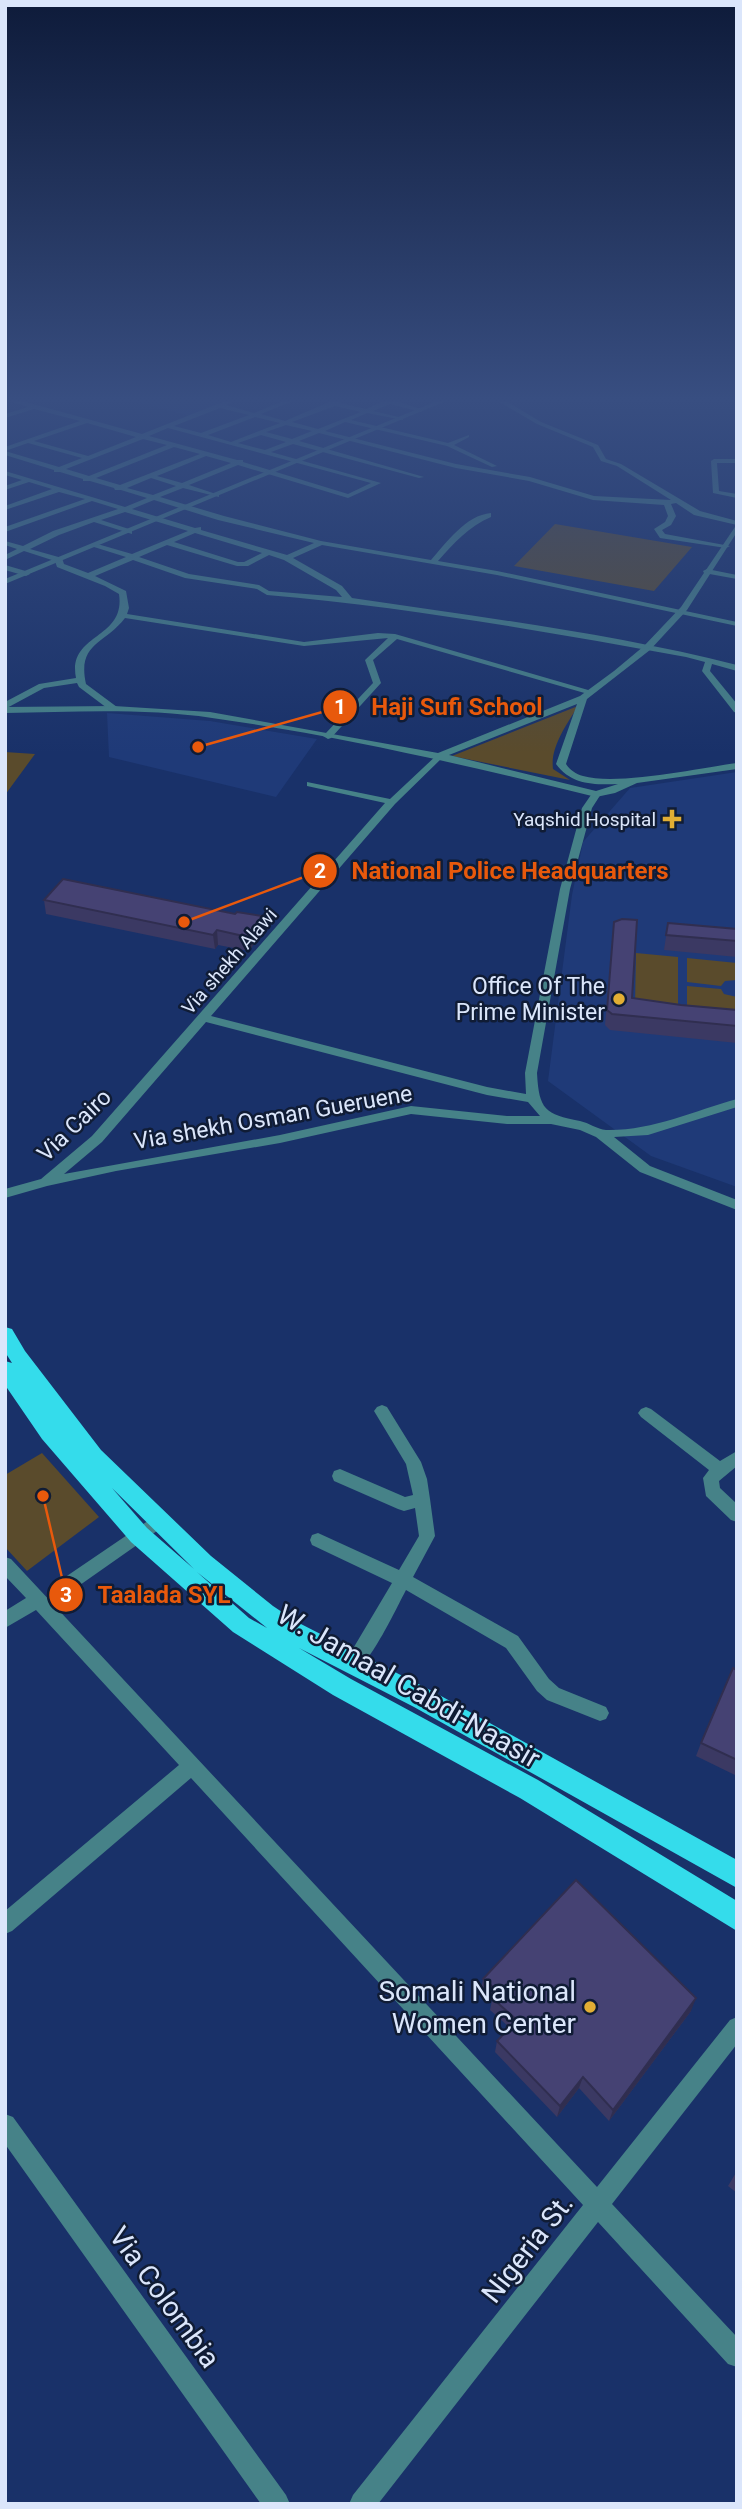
<svg xmlns="http://www.w3.org/2000/svg" width="742" height="2509" font-family="Roboto,sans-serif">
	<rect width="100%" height="100%" fill="#193169"/>
	<path fill="#1f3a78" d="M133 401H226L190 416Z
		M107 713 210 721 317 739 276 797 109 757Z
		M737 772V1187L651 1156 548 1081 572 895 583 842 630 788Z"/>
	<path fill="#5a4b2c" d="M555 524 692 547 654 591 514 566Z
		M578 706C567 724 550 747 553 769L570 780 452 756Z
		M5 752 35 754 5 795Z
		M636 953 678 957V1010L635 1006Z
		M687 958 737 963V980L725 981 721 986 687 982Z
		M687 986 721 989 724 994 737 997V1016L687 1007Z
		M42 1453 99 1517 27 1571 5 1547V1475Z"/>
	<g fill="none" stroke-linecap="round" stroke-linejoin="round">
		<path fill="#468288" fill-rule="evenodd" d="M11 401H22L142 434 225 401 232 402 226 405 254 413 283 401H293L261 414 285 421 329 402 344 401 340 403 366 409 384 401H396L424 410 421 412 390 404 373 411 403 418V420L367 413 351 420 448 443 469 435V437L454 445 497 466 492 467 447 446 345 422 325 431 456 464 530 477 594 496 671 500 617 466 601 461 593 447 537 424 498 401H506L541 422 598 445 606 459 621 464 700 511 737 521V525L694 515 676 503 671 504 676 516 671 525 662 530 665 534 730 546 726 548 660 538 654 529 665 522 668 516 664 505 593 500 529 481 456 468 319 433 299 441 424 477 419 478 293 444 271 452 381 483 348 498 238 465 189 485 219 495V497L183 488 160 497 224 516 321 541 431 560C446 543 466 515 491 513V517C469 526 454 543 438 561L497 571 737 622V626L497 575 322 545 293 558 342 586 352 598C480 617 610 633 737 665V671L712 664 710 671 737 704V713L734 712 702 671 705 662 686 657C547 632 408 607 267 595L257 589 185 578 133 560 95 576 126 591 129 608 127 614 304 642 378 633 395 634 595 692 588 694 397 639 373 660 381 683 331 738 328 739 323 736 325 734 373 683 365 660 388 638 304 646 125 618C104 645 77 643 86 684L117 707V711H111L79 687 77 683 44 688 5 709V702L39 684 76 678C67 633 126 640 119 594L105 586 57 567 55 561 24 551 5 560V555L17 549 5 545V541L23 546 53 531 118 509 92 501 5 532V527L85 499 59 492 5 510V506L52 489 29 482 5 490V486L22 480 5 475V471L125 507 147 498 121 490H115L114 488 90 481H83V479L60 472H54V470L5 455V451L59 467 82 458 28 443 5 451V447L80 421 34 409 5 418V414L28 407ZM335 406 361 412 318 429 292 422ZM220 408 249 415 201 433 174 426ZM255 417 280 423 231 442 208 435ZM87 423 136 437 88 456 34 441ZM286 425 312 431 292 439 266 432ZM168 428 371 483 348 494 243 462V460H237L149 436ZM261 435 286 442 265 450 238 443ZM143 439 167 445 89 476 66 469ZM174 447 200 454 120 485 96 478ZM206 456 231 463 182 483 157 476ZM151 478 176 486 153 495 127 488ZM154 500 218 520 314 543 287 555 201 530V527L195 528 132 509ZM125 512 188 531 132 554 94 543V547L126 557 88 573 64 564 62 558 30 549 59 535 94 522 132 534V530L101 520ZM195 533 262 553 244 562H238L174 542ZM167 545 237 566H248L269 555 284 560 336 590 342 597 269 591 259 585 189 574 139 557Z
			M714 459H737V463H717L719 491 737 494V498L713 493 711 461Z
			M5 565 29 572 30 574 26 576 5 570Z
			M707 569 737 575V579L704 573 703 571Z
			M439 753 444 756 442 758 395 804 211 1016 487 1087 526 1094 525 1073 560 889 582 808 593 792H599L601 794 592 808 570 889 537 1073C539 1110 545 1114 580 1121 589 1123 597 1129 606 1130 652 1131 693 1111 737 1099V1107L648 1135 614 1137 650 1166 737 1200V1210L640 1172 596 1137 580 1130 551 1124H507L411 1114 280 1143 116 1171 47 1186 5 1198V1189L41 1179 92 1136 385 803 307 786V782L390 799ZM206 1022 487 1095 528 1102 540 1116H507L411 1106 280 1135 64 1174 102 1142Z
			M382 1405 387 1407 421 1462 427 1479 430 1499 435 1536 413 1577 518 1636 549 1679 559 1688 606 1707 609 1713 606 1719 600 1721 547 1700 537 1691 506 1648 406 1590C397 1607 370 1665 354 1671L348 1669 345 1663 348 1657 392 1583 312 1545 310 1540 312 1535 318 1533 399 1570 419 1536 415 1508 404 1511 398 1509 334 1481 332 1476 334 1471 340 1469 405 1497 413 1495 406 1464 374 1411 377 1407Z
			M646 1407 651 1409 720 1461 737 1451V1466L719 1481 720 1488 737 1504V1522L731 1520 706 1496 703 1478 709 1470 641 1417 638 1413 641 1409Z
			M158 1514 164 1516 166 1521 164 1526 70 1592 64 1594 58 1592 55 1587 58 1582Z
			M5 1557 11 1559 597 2187 730 2020 737 2017V2044L612 2204 737 2337V2367L728 2364 598 2222 378 2504H349L353 2495 583 2205 191 1778 12 1931 5 1934V1911L179 1765 36 1610 5 1628V1611L26 1598 5 1576Z
			M5 2114 13 2117 286 2495 290 2504H261L5 2144Z"/>
		<path fill="#468288" fill-rule="evenodd" d="M437 401H446L5 584V579Z
			M737 524V532L687 610 650 650 587 699 566 764C570 770 576 774 583 776 617 786 699 768 737 763V769L637 783 615 793 596 797C469 766 341 736 212 718 144 708 74 712 5 713V707L114 706 210 712 438 753 580 696 614 671 644 646 681 607ZM577 704 556 764C571 785 595 785 618 784L596 791 449 755Z"/>
		<path fill="#34dceb" fill-rule="evenodd" d="M5 1327 12 1329 25 1351 101 1450 211 1556 273 1606 297 1622 432 1691 737 1860V1888L414 1707 299 1648 351 1679 538 1780 737 1901V1931L520 1798 333 1695 233 1632 131 1542 42 1439 5 1385V1361L12 1363 5 1352ZM112 1488 194 1569 147 1528ZM197 1572 267 1628 249 1618Z"/>
	</g>
	<path fill="#3b3963" d="M44 900 262 916 263 931 249 951 218 945 215 949 46 914Z
		M614 922 632 998 681 1005 737 1010V1043L610 1030 605 1025Z
		M668 923 737 929V957L664 950Z
		M737 1670V1776L696 1756 701 1743Z
		M483 1979 691 2011 609 2121 579 2088 557 2117 495 2052 497 2041 509 2027 490 2010 492 2000 481 1991Z
		M737 2171V2193L728 2186Z"/>
	<path fill="#302e50" d="M262 916 263 931 249 951 248 937Z
		M217 930 218 945 215 949 213 935Z
		M696 1998 691 2011 609 2121 613 2110Z
		M583 2077 579 2088 557 2117 560 2106Z"/>
	<path fill="#454273" stroke="#302e50" stroke-width="2" d="M63 879 235 914 237 912 262 916 248 937 217 930 213 935 44 900Z
		M622 919 637 920 632 998 681 1005 737 1010V1026L612 1014 607 1010 614 922Z
		M668 923 737 929V941L666 935Z
		M733 1668 737 1670V1760L701 1743Z
		M576 1880 696 1998 613 2110 583 2077 560 2106 497 2041 517 2020 492 1998 498 1991 483 1979Z"/>
	<linearGradient id="sky" x2="0" y2="1"><stop stop-color="#0e1b3a"/><stop offset="0.53" stop-color="#384e81"/><stop offset="1" stop-color="#384e81" stop-opacity="0"/></linearGradient>
	<rect width="742" height="753" fill="url(#sky)"/>
	<g fill="#e2ae34" stroke="#101c35" stroke-width="2.5">
		<path d="M668.5 808.5h7v7h7v7h-7v7h-7v-7h-7v-7h7z"/>
		<circle cx="619" cy="999" r="7"/>
		<circle cx="590" cy="2007" r="7"/>
	</g>
	<g text-anchor="middle" stroke-width="5" stroke-linejoin="round" paint-order="stroke">
		<g font-size="19" fill="#dbe6fb" stroke="#101c35" text-anchor="end">
			<text x="656" y="826">Yaqshid Hospital</text>
		</g>
		<g font-size="19" fill="#dbe6fb" stroke="#101c35">
			<text transform="translate(229 961) rotate(-49)" y="7">Via shekh Alawi</text>
		</g>
		<g font-size="23" fill="#dbe6fb" stroke="#101c35" text-anchor="end">
			<text x="605" y="994">Office Of The<tspan x="605" dy="26">Prime Minister</tspan></text>
		</g>
		<g font-size="23" fill="#dbe6fb" stroke="#101c35">
			<text transform="translate(273 1117) rotate(-10)" y="8">Via shekh Osman Gueruene</text>
			<text transform="translate(74 1125) rotate(-44)" y="8">Via Cairo</text>
		</g>
		<g font-size="28" fill="#dbe6fb" stroke="#101c35">
			<text transform="translate(409 1686) rotate(30)" y="10">W. Jamaal Cabdi-Naasir</text>
			<text transform="translate(527 2248) rotate(-52)" y="10">Nigeria St.</text>
			<text transform="translate(165 2297) rotate(54)" y="10">Via Colombia</text>
		</g>
		<g font-size="28" fill="#dbe6fb" stroke="#101c35" text-anchor="end">
			<text x="576" y="2001">Somali National<tspan x="576" dy="32">Women Center</tspan></text>
		</g>
	</g>
	<path fill="none" stroke="#e8590c" stroke-width="2.5" d="M198 747L340 707M184 922L320 871M43 1496L66 1595"/>
	<g fill="#e8590c" stroke="#101c35" stroke-width="2.5">
		<circle cx="198" cy="747" r="7"/>
		<circle cx="184" cy="922" r="7"/>
		<circle cx="43" cy="1496" r="7"/>
		<circle cx="340" cy="707" r="18"/>
		<circle cx="320" cy="871" r="18"/>
		<circle cx="66" cy="1595" r="18"/>
	</g>
	<g font-size="21" text-anchor="middle" font-weight="bold" fill="#fff">
		<text x="340" y="714">1</text>
		<text x="320" y="878">2</text>
		<text x="66" y="1602">3</text>
	</g>
	<g font-size="24" text-anchor="middle" font-weight="bold" fill="#e8590c" stroke="#101c35" stroke-width="5" stroke-linejoin="round" paint-order="stroke">
		<text x="457" y="715">Haji Sufi School</text>
		<text x="510" y="879">National Police Headquarters</text>
		<text x="164" y="1603">Taalada SYL</text>
	</g>
	<rect width="742" height="2509" fill="none" stroke="#dbe6fb" stroke-width="14"/>
</svg>
